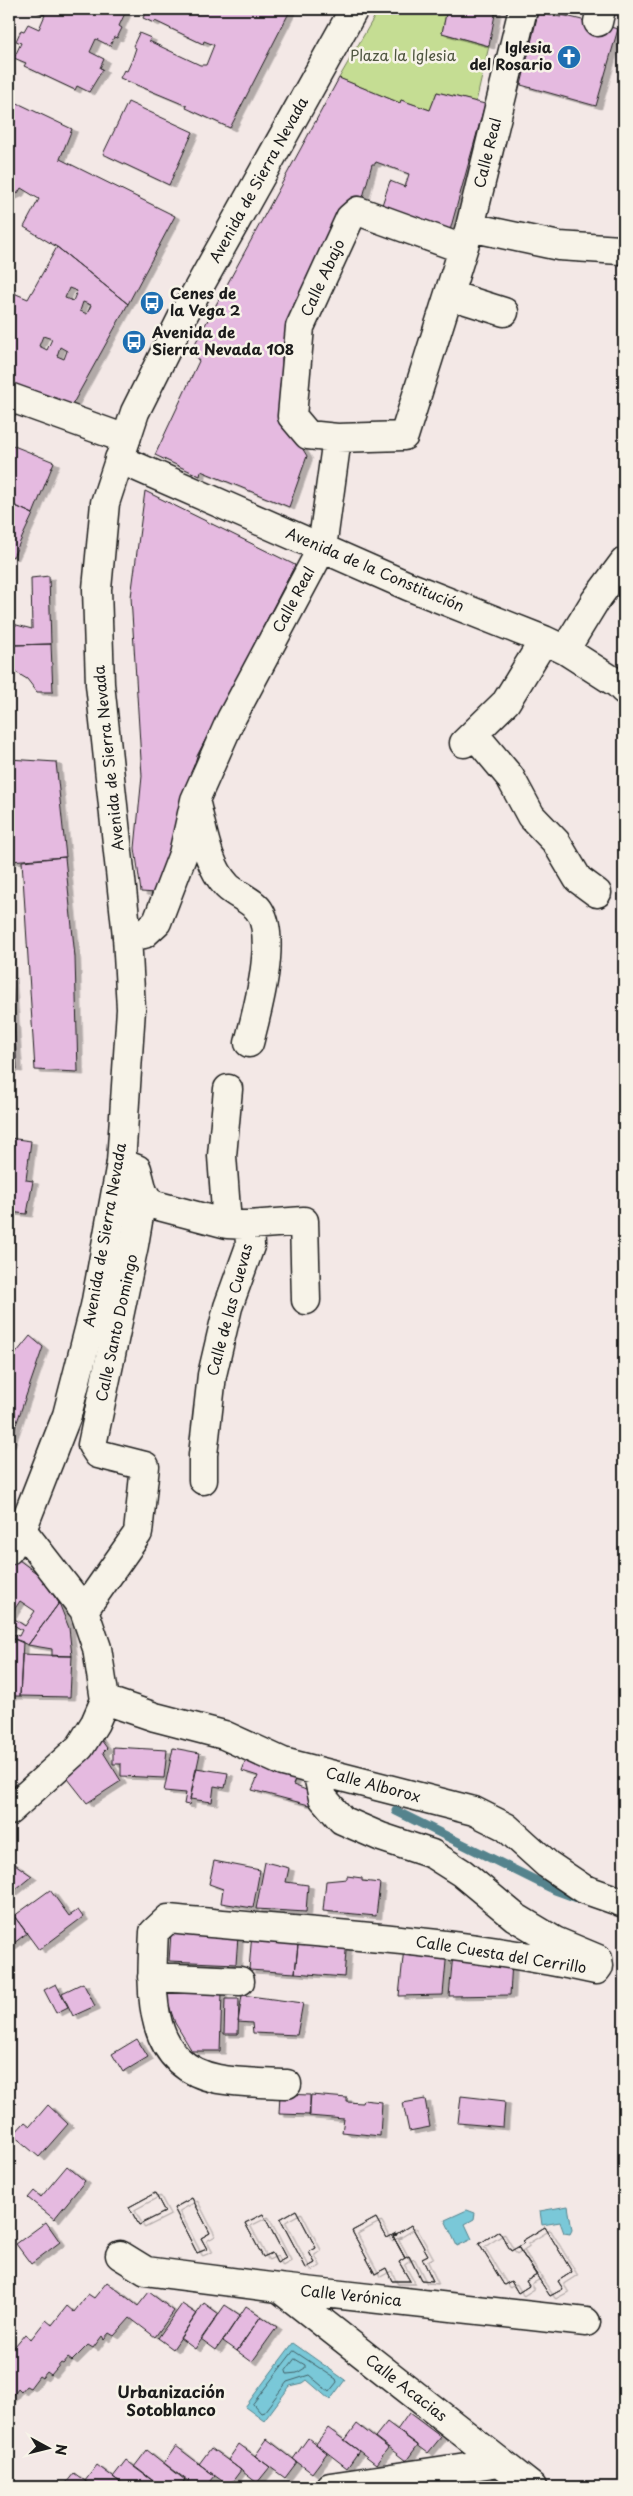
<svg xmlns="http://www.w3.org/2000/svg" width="633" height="2496" font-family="'Playpen Sans',sans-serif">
	<defs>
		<filter id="shadow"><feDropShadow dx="5.5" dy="3" stdDeviation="0" flood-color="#0004"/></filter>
	</defs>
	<rect width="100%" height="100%" fill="#f3e8e6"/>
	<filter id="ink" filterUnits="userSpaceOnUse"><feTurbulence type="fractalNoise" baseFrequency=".02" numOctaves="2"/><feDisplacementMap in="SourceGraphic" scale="10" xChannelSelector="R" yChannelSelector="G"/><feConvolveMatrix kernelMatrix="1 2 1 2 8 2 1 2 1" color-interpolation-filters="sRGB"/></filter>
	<g filter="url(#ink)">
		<path fill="#c5dd93" stroke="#707c58" d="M379 9H447L442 33 489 46 476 102 437 92 430 110 401 100 400 103 339 78Z"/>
		<path fill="#7ac8d8" stroke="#54838d" d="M568 2206 572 2230 570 2234 564 2233 560 2222 542 2225 540 2211Z
			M467 2210 475 2213 474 2219 465 2224 472 2239 457 2246 445 2220Z
			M293 2343 345 2380 330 2400 307 2380 303 2383 290 2386 264 2421 245 2407Z"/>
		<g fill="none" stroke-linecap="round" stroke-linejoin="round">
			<path stroke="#426167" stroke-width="1" d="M294 2351 336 2379 337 2382 329 2392 309 2375 287 2382 264 2412 261 2413 253 2404Z
				M295 2359 305 2365V2368L297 2373 287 2374 286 2371Z"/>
			<path stroke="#54838d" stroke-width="9" d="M396 1811 555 1890 577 1898"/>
		</g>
		<path fill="#e5bae0" stroke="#1c1c1c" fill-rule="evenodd" filter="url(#shadow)" d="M31 9H127L119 26 122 28 117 38 114 37 110 46 96 39 90 52 104 59 100 68 103 69 89 92 77 86 75 90 24 66 26 63 14 58 21 43 16 41 21 30 24 31 28 24 39 29 45 15Z
			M147 9H291L230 128 186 108 187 106 120 78 124 70 127 71 132 60 136 48 133 46 139 33 151 38 149 41 200 65H206L214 45 204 41 203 44 155 21 154 23 143 18Z
			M447 9H496L489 46 442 33Z
			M538 13 561 17 562 15 618 29 596 106 521 85Z
			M339 78 400 103 401 100 430 110 437 92 485 104 449 234 381 208 390 181 405 187 409 174 376 162 375 164H372L362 201 352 198 282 359 284 402 296 438 307 456 289 507 201 471 200 476 155 455 199 361 191 351Z
			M9 99 72 129 60 159 175 216 128 304 57 247 24 227 39 199 21 188 18 193 9 197Z
			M128 102 193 132 169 185 103 154Z
			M57 247 128 304 71 407 9 382V291L28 299ZM69 288 77 291 73 301 65 298ZM83 302 91 305 87 314 80 311ZM43 336 52 339 47 350 39 346ZM60 347 67 351 64 359 57 356Z
			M9 444 54 462 33 514 9 503Z
			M145 491 295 565 197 756 156 893 141 892 135 848 142 776 131 597Z
			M9 503 33 514 13 557 9 555Z
			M49 576 51 644 13 645 14 641 9 640V623L32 629 31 578Z
			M51 644 53 692H37L27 679 9 668V651L12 652 13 645Z
			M9 759 56 762 66 857 9 861Z
			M65 857 75 957 78 1072 35 1070 22 861Z
			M9 948 17 1069 9 1068Z
			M9 1138 31 1141 26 1180 33 1181 27 1214 9 1212Z
			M30 1336 43 1347 9 1445V1362Z
			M15 1557 39 1575 59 1603 28 1645 9 1637V1633L19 1636 22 1630 12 1624 9 1629V1566ZM20 1601 35 1611 25 1626 10 1616Z
			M59 1603 69 1628 72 1656H52V1649L28 1645Z
			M9 1637 23 1642 20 1696H9Z
			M22 1654 72 1656 70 1697 20 1696Z
			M96 1733 107 1748 103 1752 121 1781 87 1803 61 1770Z
			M113 1747 167 1750 164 1778 121 1776V1764H113Z
			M173 1748 200 1753 189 1805 184 1804 186 1793 164 1791Z
			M247 1757 296 1777 293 1785 314 1793 309 1805 252 1790 258 1776 242 1771Z
			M196 1768 228 1773 225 1788 214 1786 212 1802 190 1799Z
			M9 1860 32 1876 11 1893 9 1890Z
			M214 1861 260 1870 253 1908 221 1903 223 1889 209 1884Z
			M265 1862 289 1868 286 1882 308 1885 306 1912 256 1909Z
			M347 1876 362 1878V1881L380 1883 376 1916 323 1911 326 1881 347 1879Z
			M50 1890 69 1916 78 1910 83 1917 39 1950 14 1916Z
			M14 1916 27 1933 9 1947V1920Z
			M171 1933 238 1936 236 1964 169 1961Z
			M252 1933 299 1936 295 1973 249 1970Z
			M299 1935 347 1939 344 1977 295 1973Z
			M404 1948 447 1950 443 1995 399 1996Z
			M453 1954 512 1961 510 1995 449 1996Z
			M83 1983 95 2006 73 2016 62 1993Z
			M56 1984 68 2007 56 2013 44 1990Z
			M164 1991 222 1993 220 2051H192L175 2023Z
			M242 1995 303 2003 297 2035 253 2033 252 2023 238 2022Z
			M225 1999H239L238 2034H224Z
			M137 2039 148 2057 123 2072 112 2054Z
			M280 2094 310 2095V2115L279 2114Z
			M311 2095 347 2098V2102L362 2103 363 2100 382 2102 380 2136 342 2132 344 2119 309 2116Z
			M461 2096 505 2101 503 2127 458 2123Z
			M425 2099 430 2127 409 2131 403 2103Z
			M48 2105 68 2124 39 2157 13 2135 25 2122 30 2126Z
			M67 2166 85 2181 54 2219 28 2198 34 2191 41 2197Z
			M155 2193 165 2212 139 2225 129 2207Z
			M155 2193 165 2212 139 2225 129 2207Z
			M192 2198 210 2233 201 2238 207 2249 197 2253 174 2208Z
			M192 2198 210 2233 201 2238 207 2249 197 2253 174 2208Z
			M296 2210 316 2248 309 2252 315 2263 306 2268 280 2219Z
			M296 2210 316 2248 309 2252 315 2263 306 2268 280 2219Z
			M263 2214 286 2258 277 2263 272 2253 263 2257 245 2223Z
			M263 2214 286 2258 277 2263 272 2253 263 2257 245 2223Z
			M376 2218 387 2238 396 2233 397 2235 393 2236 405 2258 399 2262 410 2281H392L386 2268 375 2274 352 2231Z
			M376 2218 387 2238 396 2233 397 2235 393 2236 405 2258 399 2262 410 2281H392L386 2268 375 2274 352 2231Z
			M46 2222 60 2242 31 2264 16 2244Z
			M411 2225 428 2255 422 2258 433 2281 421 2280 409 2256 405 2258 393 2236Z
			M411 2225 428 2255 422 2258 433 2281 421 2280 409 2256 405 2258 393 2236Z
			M545 2227 572 2272 558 2281 563 2289 550 2296 518 2247 524 2243 522 2241Z
			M545 2227 572 2272 558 2281 563 2289 550 2296 518 2247 524 2243 522 2241Z
			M499 2231 511 2251 518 2247 537 2275 526 2281 529 2286 518 2293 511 2281 504 2285 479 2244Z
			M499 2231 511 2251 518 2247 537 2275 526 2281 529 2286 518 2293 511 2281 504 2285 479 2244Z
			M107 2282 138 2306 149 2292 174 2311 155 2337 130 2318 114 2336 109 2333 104 2339 102 2336 93 2348 88 2345 72 2361 68 2358 63 2364 61 2363 51 2375 47 2372 42 2378 39 2376 30 2388 26 2386 21 2392 18 2389 9 2401V2351L10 2352 25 2334 31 2339 46 2320 52 2325 67 2306 74 2312 88 2294 94 2298Z
			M204 2303 219 2314 195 2349 180 2338Z
			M182 2304 197 2314 173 2349 158 2338Z
			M225 2305 240 2315 216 2350 201 2339Z
			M246 2306 261 2316 237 2351 223 2341Z
			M261 2316 277 2327 252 2362 237 2351Z
			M409 2413 441 2437 428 2453 397 2430Z
			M387 2422 418 2445 406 2461 375 2437Z
			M357 2424 388 2448 376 2464 345 2440Z
			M328 2428 359 2451 347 2468 316 2444Z
			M308 2438 327 2453 312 2473 293 2459Z
			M267 2439 297 2462 285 2478 255 2456Z
			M239 2444 270 2467 257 2483 228 2460Z
			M176 2446 215 2476 206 2487H196L164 2463Z
			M211 2448 241 2470 229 2486 199 2464Z
			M147 2450 185 2480 179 2487H161L134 2467Z
			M126 2460 156 2483 152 2487H127L113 2477Z
			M97 2465 113 2477 127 2487H92L85 2481Z
			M74 2473 85 2481 92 2487H63Z"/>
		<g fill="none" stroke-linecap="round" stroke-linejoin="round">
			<g stroke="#1c1c1c" stroke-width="31">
				<path id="street" d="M598 22 601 9
					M470 227 559 246 620 250 624 248
					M463 249 358 211 350 218 300 327 292 416 308 435 337 438 404 436 470 227 523 9
					M450 295 504 312
					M9 397 126 439
					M119 459 408 586 544 640 565 650 618 684 624 690
					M565 650 595 601 624 562
					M474 734 510 777 531 816 556 842 578 879 597 893
					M464 743 506 702 544 640
					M196 804C203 831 207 865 227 886 236 895 254 901 260 912 277 940 257 1012 249 1043
					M127 936 144 934 157 922 183 854 195 800 231 719 322 548 337 438
					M143 1192 151 1204 227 1224 249 1225 250 1246 228 1307 212 1375 203 1455V1480
					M227 1224 222 1156 228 1089
					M249 1225 304 1221 306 1300
					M84 1610 138 1533 145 1466 98 1454 92 1445 134 1245 143 1192 137 1169 121 1163
					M105 1700 155 1717 224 1735 283 1762 474 1811 506 1827 547 1864 584 1889 624 1903
					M9 1811 80 1747 95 1723 105 1700 97 1648 84 1610 22 1530
					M152 1977 240 1981
					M287 2084C265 2083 240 2083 218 2079 145 2065 151 1990 154 1932L168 1919C311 1933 455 1939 596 1970L599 1966 598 1959 555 1941 515 1917 462 1873 432 1854 381 1837 342 1820 323 1798 317 1771
					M120 2255 146 2271 279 2288 586 2322
					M279 2288 532 2487
					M330 2487 500 2462"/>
			</g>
			<g stroke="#1c1c1c" stroke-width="31">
				<path id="secondary" d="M9 1550 22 1530 67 1415 95 1306 121 1163 131 1009 127 936 100 684 97 589 105 503 135 412 184 314 354 9"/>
			</g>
			<use href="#street" stroke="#f7f3e8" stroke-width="28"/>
			<use href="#secondary" stroke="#f7f3e8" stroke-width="28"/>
		</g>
	</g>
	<defs>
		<g id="church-disc" transform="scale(1.25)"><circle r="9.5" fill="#1f6fb2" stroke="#f7f3e8"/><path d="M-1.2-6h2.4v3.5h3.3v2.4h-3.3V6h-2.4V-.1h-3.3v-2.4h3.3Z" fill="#fff"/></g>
		<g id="bus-disc" transform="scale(1.25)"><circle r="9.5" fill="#1f6fb2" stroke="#f7f3e8"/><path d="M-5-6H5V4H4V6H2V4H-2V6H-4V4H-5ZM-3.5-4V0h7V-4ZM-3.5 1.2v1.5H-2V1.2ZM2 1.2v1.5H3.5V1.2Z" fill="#fff"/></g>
	</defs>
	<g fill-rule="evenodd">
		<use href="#church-disc" x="569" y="57"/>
		<use href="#bus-disc" x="152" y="303"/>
		<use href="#bus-disc" x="134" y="342"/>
	</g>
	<g text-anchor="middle" stroke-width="5" stroke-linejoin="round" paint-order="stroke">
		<g font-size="15" font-weight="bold" fill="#1c1c1c" stroke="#f7f3e8" text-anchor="start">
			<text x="552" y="53" text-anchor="end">Iglesia<tspan x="552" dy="17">del Rosario</tspan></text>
			<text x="170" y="299">Cenes de<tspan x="170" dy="17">la Vega 2</tspan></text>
			<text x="152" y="338">Avenida de<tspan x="152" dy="17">Sierra Nevada 108</tspan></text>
		</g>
		<g font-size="15" fill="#4f5640" stroke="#f7f3e8">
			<text x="403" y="61">Plaza la Iglesia</text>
		</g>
		<g font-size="15" fill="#1c1c1c" stroke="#f7f3e8">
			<text transform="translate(488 153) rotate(-76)" y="5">Calle Real</text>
			<text transform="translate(259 180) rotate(-61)" y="5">Avenida de Sierra Nevada</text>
			<text transform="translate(323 278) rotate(-65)" y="5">Calle Abajo</text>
			<text transform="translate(375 570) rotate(23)" y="5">Avenida de la Constitución</text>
			<text transform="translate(294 600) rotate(-62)" y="5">Calle Real</text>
			<text transform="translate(109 758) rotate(-96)" y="5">Avenida de Sierra Nevada</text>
			<text transform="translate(105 1235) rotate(-80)" y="5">Avenida de Sierra Nevada</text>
			<text transform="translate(230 1310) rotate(-75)" y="5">Calle de las Cuevas</text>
			<text transform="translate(117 1328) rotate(-78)" y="5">Calle Santo Domingo</text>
			<text transform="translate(373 1785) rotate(15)" y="5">Calle Alborox</text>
			<text transform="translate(501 1955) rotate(9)" y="5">Calle Cuesta del Cerrillo</text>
			<text transform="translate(351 2296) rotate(6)" y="5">Calle Verónica</text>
			<text transform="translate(406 2388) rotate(38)" y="5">Calle Acacias</text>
		</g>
		<g font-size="16" font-weight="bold" fill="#1c1c1c" stroke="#f7f3e8">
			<text x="171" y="2398">Urbanización<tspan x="171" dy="18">Sotoblanco</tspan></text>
		</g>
	</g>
	<rect width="633" height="2496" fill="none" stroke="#f7f3e8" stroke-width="30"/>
	<rect x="15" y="15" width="603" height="2466" fill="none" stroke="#1c1c1c" stroke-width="2" filter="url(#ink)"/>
	<g transform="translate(48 2448) rotate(97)" stroke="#f7f3e8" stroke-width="4" paint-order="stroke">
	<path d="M0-4L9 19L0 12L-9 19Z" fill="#1c1c1c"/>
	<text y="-8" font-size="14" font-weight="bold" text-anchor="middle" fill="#1c1c1c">N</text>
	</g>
</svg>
